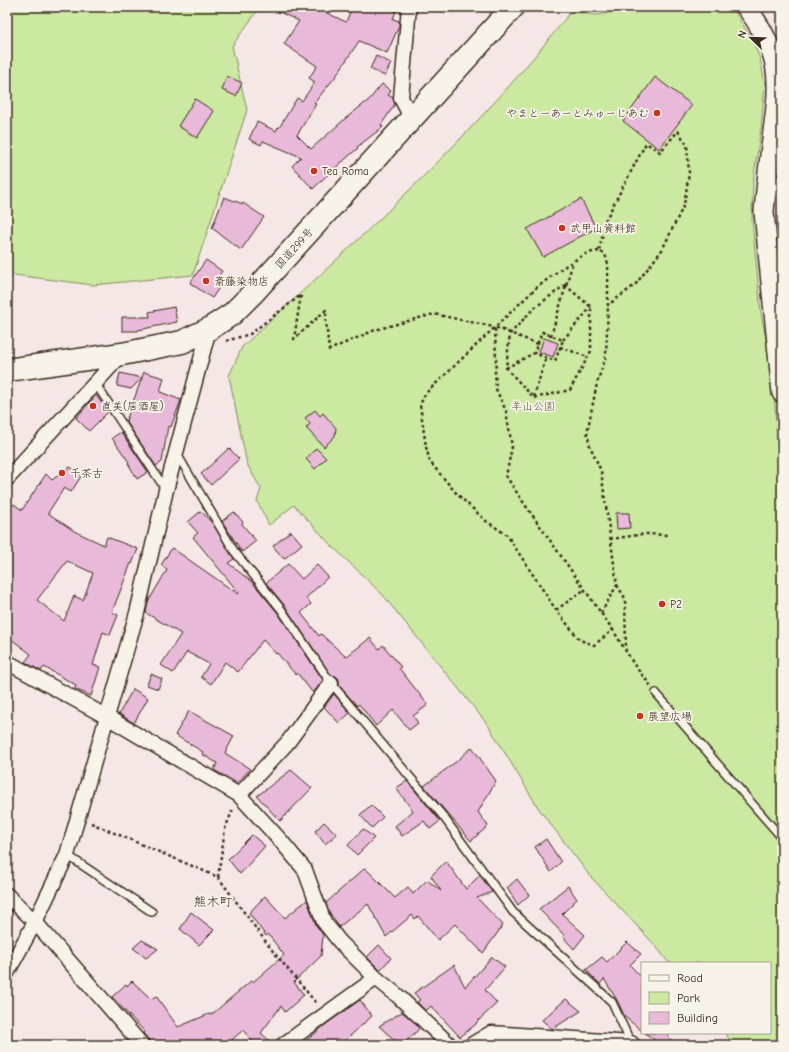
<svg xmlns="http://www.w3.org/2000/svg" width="789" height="1052" font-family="'Comic Neue','Klee One',sans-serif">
	<rect width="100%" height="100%" fill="#f4e7e5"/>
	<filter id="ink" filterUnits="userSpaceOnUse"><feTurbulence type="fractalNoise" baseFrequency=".025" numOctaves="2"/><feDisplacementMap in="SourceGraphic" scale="8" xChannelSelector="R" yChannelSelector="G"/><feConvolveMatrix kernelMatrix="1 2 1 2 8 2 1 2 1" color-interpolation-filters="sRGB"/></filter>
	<g filter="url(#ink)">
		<path fill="#cbe9a1" stroke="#838a60" d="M7 7H260L232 46 247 110 193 275 93 285 7 274Z
			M620 7H730L733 9 752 39 760 59 765 84 761 128 753 182 752 220 761 313 773 376 782 515V1045H733L725 1033H770V963H669L654 944 590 876 539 809 488 725 382 594 330 544 294 505 269 525 257 501 261 489 247 464 229 376 242 347C358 240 475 136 572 10 593 16 601 18 620 7Z"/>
		<path fill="#e9b9d9" stroke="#3b2a1e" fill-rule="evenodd" d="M268 7H314L346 22 352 7H387L396 11 393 19 399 21V26L387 53 359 41 336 76 314 103 316 104 297 135 311 149 346 118 369 100 382 84 391 91 388 95 393 98 395 104 381 125 383 127 357 147 358 148 325 177 313 189 292 166 301 157 263 141 261 145 249 139 257 122 276 131 278 127 279 128 297 98 302 101 315 82 309 78 317 66 284 44 299 21Z
			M376 56 391 63 385 76 370 69Z
			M227 76 242 83 236 96 222 90Z
			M655 77 692 105 659 149 623 121Z
			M195 99 214 111 197 138 178 126Z
			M224 197 243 204V203L264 217 241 250 212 228Z
			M581 199 596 228 543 257 527 229Z
			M206 260 222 271 215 281 221 285 212 298 190 283Z
			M174 307 177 322 138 330V331H122V317H150L149 312Z
			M544 338 558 343 553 357 539 352Z
			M144 372 164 378 160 392 181 400 171 427 168 426 162 462 156 466 126 421Z
			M120 373 142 378 131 389 117 386Z
			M96 395 108 412 89 431 76 418Z
			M315 410 320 416 323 413 336 428 335 436 324 447 306 428 310 424 305 418Z
			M121 432 148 472 137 479 128 463 129 462 112 438Z
			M229 448 239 459 211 485 201 474Z
			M316 448 326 458 315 469 306 459Z
			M70 467 82 475 71 492 64 488 48 513 74 531 104 545 107 537 138 549 132 564 131 563 112 612 118 615 110 635 103 632 93 665 100 667 91 696 75 689 76 685 44 667 41 671 25 662 31 654 7 636V515L14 504 22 510 46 474 52 480ZM67 561 93 573 83 600 74 596 64 621 37 600Z
			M201 511 213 524 234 559 228 563 253 583 277 612 323 680 313 693 297 673 296 675 277 653 276 654 263 640 238 672 225 662 211 684 201 677 209 664 187 652 173 673 161 665 181 634 146 613 148 602 167 570 161 565 172 548 238 594 239 593 193 537 198 533 188 522Z
			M234 512 243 522 242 524 256 541 242 552 222 521Z
			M616 513H629L630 528 617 529Z
			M291 531 302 544 284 559 273 546Z
			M288 564 302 579 317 565 328 577 306 598 311 604 301 613 319 636 321 634 346 657 370 638 379 649 383 645 401 667 399 668 428 705 413 716 418 723 409 730 393 710 376 726 359 704 357 706 339 685V679L336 676 331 675 285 606 266 583Z
			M151 674 162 679 158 689 147 685Z
			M133 689 148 698 134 723 119 714Z
			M334 694 350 713 339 723 324 707Z
			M189 711 234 736 225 753 250 769 237 783 214 770 217 763 202 754 203 752 175 735Z
			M472 747 496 781 478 812 488 826 471 841 424 786 457 761Z
			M291 770 312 788 280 821 257 796Z
			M407 781 440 821 430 829 424 821 402 836 395 826 413 811 396 788Z
			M371 805 383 817 372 828 360 815Z
			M324 822 337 834 325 844 315 831Z
			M363 829 374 838 357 855 348 845Z
			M252 835 265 846 240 874 228 859Z
			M546 839 561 862 551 872 535 847Z
			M446 861 466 889 480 875 492 892 477 898 503 925 483 953 455 924 438 940 418 916 415 919 412 915 386 937 368 904 339 927 328 910 326 903 365 868 395 898 408 887 413 894 427 880 441 891 431 876Z
			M517 879 529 895 518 905 507 888Z
			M568 886 577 899 562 914 585 935 574 949 563 937 564 935 539 909Z
			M265 896 285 918 307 900 316 925 323 935 321 956 294 982 304 995 285 1012 281 1006 261 1033 274 1045H255L243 1030 226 1045H150L149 1040 143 1033 144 1031 112 997 126 984 127 986 132 981 151 999 156 996 178 1027 209 1014 211 1015 252 980 253 982 284 955 268 934 266 936 249 913Z
			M191 912 214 930 199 945 180 929Z
			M142 940 158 949 146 958 133 948Z
			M627 942 641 954 630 965 642 978V1031L625 1017 617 1000 604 979 600 984 586 970 602 957 607 962Z
			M379 945 391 958 380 970 367 957Z
			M492 957 505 967 485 990 497 1003 476 1023V1024L460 1037 431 1006 426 1011 417 1002 420 1000 414 993 454 965 465 987Z
			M566 999 581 1011 552 1029 542 1020Z
			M360 1000 372 1016 340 1045H301L325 1025Z
			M402 1012 414 1022 419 1029 402 1045H400L379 1026Z
			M645 1033H667L674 1045H661Z"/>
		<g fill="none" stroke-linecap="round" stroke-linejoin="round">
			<g stroke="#3b2a1e" stroke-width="10">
				<path id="lane" d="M95 383 166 490
					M177 454 234 551 281 609 331 683 442 815 513 912 612 1002 631 1043
					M656 693 782 838
					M67 855 152 912"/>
			</g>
			<g stroke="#3b2a1e" stroke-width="17">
				<path id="street" d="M409 7 401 98 412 119
					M766 184 782 183
					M7 479 122 354
					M7 662 107 717 239 795 281 841 305 870 324 922 340 942 376 978 398 996 450 1045
					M239 795 288 742 331 683
					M7 895 35 922 142 1045
					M7 973 35 922 67 855 137 613 166 490 209 329
					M283 1045 376 978
					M471 1045 491 1033 631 1043 633 1045"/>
			</g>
			<g stroke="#3b2a1e" stroke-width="22">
				<path id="secondary" d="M746 7C758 22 771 44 775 64 780 88 775 114 772 139 769 163 766 187 764 212L782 393"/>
			</g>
			<g stroke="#3b2a1e" stroke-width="25">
				<path id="highway" d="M7 370 122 354 182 342 209 329 232 314 252 294 513 7"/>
			</g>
			<path stroke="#3b2a1e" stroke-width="2.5" stroke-dasharray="3 3" stroke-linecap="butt" d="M678 131 687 145 689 173 684 205 662 250 635 285 608 305V264L605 254 599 251 606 219 646 143 660 152Z
				M599 251 587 253 562 268 535 289 425 394 420 405 426 447 430 462 457 494 486 521 507 535 556 610 580 640 594 645 613 630 635 666 651 686
				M565 285 591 307V351L570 390 534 398 506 368 510 334 533 309Z
				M551 336 573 262
				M563 340 591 307
				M226 341 250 334 301 295 294 339 326 310V322L329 350 375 330 434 314 494 327
				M538 344 495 327 496 362 495 373 496 389 506 411 512 447 506 476 521 499 613 630
				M560 347 588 357
				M506 368 534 353 542 332 563 340 555 361 534 353
				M534 397 546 357
				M610 539 646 534 669 535
				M617 585 625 598 626 650
				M556 610 584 590
				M601 613 617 585 601 471 590 446 587 433 597 383 606 356 608 305
				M91 823 218 877 272 950 317 1004
				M218 877 225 829 233 809"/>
			<use href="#lane" stroke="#f7f3e8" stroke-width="7"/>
			<use href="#street" stroke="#f7f3e8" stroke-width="14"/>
			<use href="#secondary" stroke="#f7f3e8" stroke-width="19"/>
			<use href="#highway" stroke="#f7f3e8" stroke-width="22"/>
		</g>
	</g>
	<g fill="#c8321e" stroke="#f7f3e8" stroke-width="1.5">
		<circle cx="657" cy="113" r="4"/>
		<circle cx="314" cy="171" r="4"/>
		<circle cx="562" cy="228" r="4"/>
		<circle cx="206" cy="281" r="4"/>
		<circle cx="93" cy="406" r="4"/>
		<circle cx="62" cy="473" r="4"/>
		<circle cx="662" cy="604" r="4"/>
		<circle cx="640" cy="716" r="4"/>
	</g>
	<g text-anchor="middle" stroke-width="3.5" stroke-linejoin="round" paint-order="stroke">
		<g font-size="11" fill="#3b2a1e" stroke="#f7f3e8" text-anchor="start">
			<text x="649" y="117" text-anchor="end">やまとーあーとみゅーじあむ</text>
			<text x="322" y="175">Tea Roma</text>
			<text x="570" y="232">武甲山資料館</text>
			<text x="214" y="285">斎藤染物店</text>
			<text x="101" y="410">直美(居酒屋)</text>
			<text x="70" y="477">千茶古</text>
			<text x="670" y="608">P2</text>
			<text x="648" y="720">展望広場</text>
		</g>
		<g font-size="11" fill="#3b2a1e" stroke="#f7f3e8">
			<text transform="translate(294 248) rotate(-48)" y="4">国道299号</text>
		</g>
		<g font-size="11" fill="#585038" stroke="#f7f3e8">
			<text x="533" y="410">羊山公園</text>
		</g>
		<g font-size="13" fill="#3b2a1e" stroke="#f7f3e8">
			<text x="213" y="906">熊木町</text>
		</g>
	</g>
	<rect width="789" height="1052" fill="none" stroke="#f7f3e8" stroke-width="24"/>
	<rect x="12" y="12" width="765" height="1028" fill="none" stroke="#3b2a1e" stroke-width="1.5" filter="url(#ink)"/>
	<rect x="641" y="962" width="130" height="72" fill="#f7f3e8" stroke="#aca397"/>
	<rect x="649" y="975" width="20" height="6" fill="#f7f3e8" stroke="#aca397"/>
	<text x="677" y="982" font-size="12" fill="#3b2a1e">Road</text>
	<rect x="649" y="992" width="20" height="12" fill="#cbe9a1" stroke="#aca397"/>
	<text x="677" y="1002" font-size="12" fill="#3b2a1e">Park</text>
	<rect x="649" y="1012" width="20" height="12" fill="#e9b9d9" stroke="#aca397"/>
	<text x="677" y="1022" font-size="12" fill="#3b2a1e">Building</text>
	<g transform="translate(751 38) rotate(293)" stroke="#f7f3e8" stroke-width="3" paint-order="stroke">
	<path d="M0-3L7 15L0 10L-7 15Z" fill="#3b2a1e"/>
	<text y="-6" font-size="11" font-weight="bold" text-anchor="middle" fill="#3b2a1e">N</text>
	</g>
</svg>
